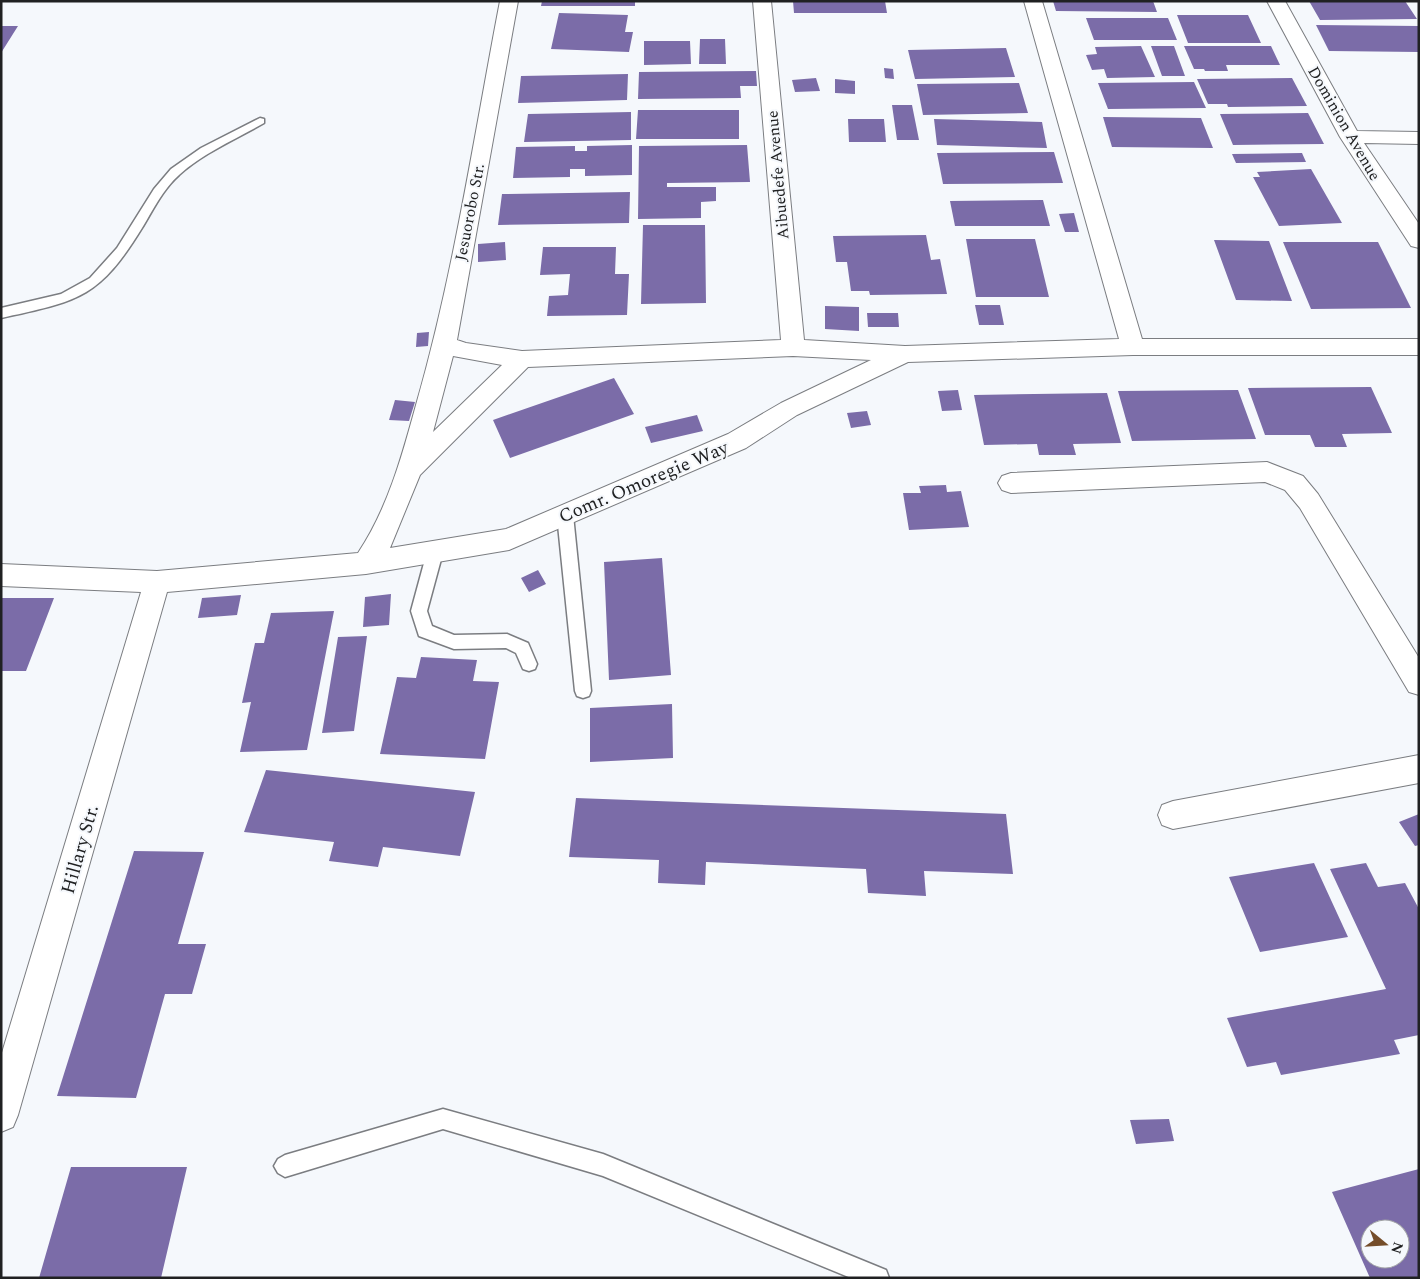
<svg xmlns="http://www.w3.org/2000/svg" width="1420" height="1279" font-family="Spectral,serif">
	<rect width="100%" height="100%" fill="#f5f8fc"/>
	<path fill="#7b6ca8" fill-rule="evenodd" d="M542 1H635V6H541Z
		M793 1H885L887 13H794Z
		M1053 1H1153L1157 12 1056 11Z
		M1309 1H1405L1417 19 1320 20Z
		M559 13 628 15 625 32H633L629 52 551 49Z
		M1177 15H1248L1261 43H1188Z
		M1086 18H1168L1177 40H1094Z
		M1316 25 1419 26V52L1329 51Z
		M1 26H18L1 53Z
		M700 39H725L726 64H699Z
		M644 41H690L691 64 644 65Z
		M1141 46 1155 77 1107 78 1104 69 1092 70 1086 55 1097 54 1095 47Z
		M1151 46H1174L1185 76H1162Z
		M1184 46H1271L1280 65H1226L1228 71H1205L1204 69H1194Z
		M1006 48 1015 77 915 79 908 50Z
		M884 68 893 69 894 79 885 78Z
		M756 71 757 86H740L741 98 638 99 639 72Z
		M628 74 627 100 518 103 521 76Z
		M816 78 820 91 795 92 792 80Z
		M1292 78 1307 106 1228 107 1227 104H1208L1197 79Z
		M835 79 855 81V94L835 93Z
		M1194 82 1206 108 1108 109 1098 83Z
		M1019 83 1028 113 923 115 917 84Z
		M892 105H912L919 140H897Z
		M638 110H739V139H636Z
		M631 112V140L524 142 528 114Z
		M1308 113 1324 144 1233 145 1220 114Z
		M1103 117 1201 118 1213 148 1112 147Z
		M848 119H884L886 142H849Z
		M934 119 1042 122 1047 148 937 145Z
		M632 145V175L585 176V169H570V177L513 178 516 147 575 146V151H587V146Z
		M747 145 750 182 667 183V187H716V201L701 202V218L638 219 639 146Z
		M1054 152 1063 183 943 184 937 153Z
		M1302 153 1306 162 1236 163 1232 154Z
		M1311 169 1342 223 1279 226 1253 177H1260L1257 172Z
		M630 192 629 223 498 225 502 194Z
		M1043 200 1050 226H955L950 201Z
		M1074 213 1079 232H1065L1059 214Z
		M643 225H705L706 303 641 304Z
		M926 235 931 260 940 259 947 294 870 295 869 291H851L847 262H836L833 236Z
		M966 239H1035L1049 297H976Z
		M1214 240 1269 241 1292 301 1236 300Z
		M505 242 506 260 478 262V244Z
		M1283 242H1378L1411 308 1311 309Z
		M543 247H616L615 274H629L627 315 547 316 549 296 568 295 570 274 540 275Z
		M975 305H1000L1004 325H979Z
		M825 306 859 307V331L825 329Z
		M867 313H898L899 327H868Z
		M429 332 428 346 416 347 417 333Z
		M614 378 634 414 510 458 493 420Z
		M1371 387 1392 433 1342 434 1347 447H1315L1310 435H1265L1248 388Z
		M958 390 962 410 942 411 938 391Z
		M1238 390 1256 439 1132 441 1118 391Z
		M1107 393 1121 443 1073 444 1076 455H1039L1037 444 984 445 974 395Z
		M395 400 415 402 409 421 389 420Z
		M867 411 871 425 851 428 847 413Z
		M697 415 703 431 651 443 645 427Z
		M946 485 947 492 961 491 969 527 909 530 903 493H921L919 486Z
		M662 558 671 675 609 680 604 562Z
		M538 570 546 584 529 592 521 578Z
		M391 594 389 625 363 627 365 597Z
		M241 595 237 615 198 618 202 598Z
		M1 598H54L26 671H1Z
		M334 611 307 750 240 752 251 702 242 703 255 643H264L271 613Z
		M367 636 354 731 322 733 338 637Z
		M421 657 477 660 473 681 499 682 485 759 380 754 397 677 416 678Z
		M672 704 673 758 590 762V708Z
		M266 770 475 792 460 856 383 847 378 867 329 861 334 842 244 832Z
		M576 798 1006 814 1013 874 924 871 926 896 868 893 866 869 706 862 705 885 658 883 659 860 569 857Z
		M1419 814V845L1415 846 1399 822Z
		M134 851 204 852 178 944H206L192 994H165L136 1098 57 1096Z
		M1314 863 1348 937 1260 952 1229 877Z
		M1366 863 1378 887 1405 883 1419 909V1035L1394 1040 1400 1054 1281 1075 1276 1062 1247 1067 1227 1018 1386 989 1330 869Z
		M1169 1119 1174 1141 1136 1144 1130 1120Z
		M71 1167H187L161 1278H39Z
		M1419 1169V1278H1370L1332 1192ZM1370 1229H1400V1259H1370Z"/>
	<g fill="none" stroke-linecap="round" stroke-linejoin="round">
		<g stroke="#7b7d81" stroke-width="3">
			<path id="service" d="M260 118 264 119V123C236 139 203 153 179 175 163 189 153 210 142 228 99 298 79 301 1 318V308L61 294 90 278 117 248 154 189 171 169 201 148Z
				M565 509 570 511 573 515 591 691 589 696 583 698 577 696 575 691 557 515 560 511Z
				M435 546 440 548 443 552 427 611 432 626 454 635 507 634 528 643 537 664 535 669 529 671 523 669 516 653 506 648 454 649 419 636 411 611 427 552 430 548Z
				M443 1109 603 1154 886 1270 889 1278H851L603 1176 443 1129 285 1177 278 1173 274 1166 278 1159 285 1155Z"/>
		</g>
		<g stroke="#7b7d81" stroke-width="2">
			<path id="minor" d="M500 1H518L457 340 466 343 522 351 781 340 753 1H771L804 340 905 346 1119 339 1024 1H1042L1142 339H1419V355H1133L908 362 797 415 746 448 509 550 366 574 167 592 18 1115 13 1127 1 1132V1056L141 592 1 586V564L157 571 358 553C388 508 402 456 416 405 454 273 474 136 500 1ZM453 356 502 365 433 432ZM793 356 871 360 781 403 728 434 506 529 390 548 420 475 528 367Z
				M1267 1H1285L1357 131 1419 132V144L1364 143 1419 224V248L1411 246 1340 137Z
				M1267 462 1303 476 1318 494 1419 658V695L1409 692 1300 508 1285 490 1265 482 1011 493 1002 490 998 483 1002 476 1011 473Z
				M1419 755V783L1173 829 1162 825 1158 815 1162 805 1173 801Z"/>
		</g>
		<use href="#service" fill="#fff" fill-rule="evenodd"/>
		<use href="#minor" fill="#fff" fill-rule="evenodd"/>
	</g>
	<g text-anchor="middle" stroke-width="4" stroke-linejoin="round" paint-order="stroke">
		<g font-size="16" fill="#202122" stroke="#f5f8fc">
			<text transform="translate(1345 123) rotate(60)" y="6">Dominion Avenue</text>
			<text transform="translate(777 175) rotate(-95)" y="6">Aibuedefe Avenue</text>
			<text transform="translate(469 212) rotate(-79)" y="6">Jesuorobo Str.</text>
		</g>
		<g font-size="19" fill="#202122" stroke="#f5f8fc">
			<text transform="translate(643 481) rotate(-23)" y="7">Comr. Omoregie Way</text>
			<text transform="translate(79 849) rotate(-74)" y="7">Hillary Str.</text>
		</g>
	</g>
	<rect width="1420" height="1279" fill="none" stroke="#202122" stroke-width="5"/>
	<g transform="translate(1385 1244) rotate(108)"><circle r="24" fill="#f5f8fc" stroke="#a0a2a5"/>
	<path d="M0-4L9 19L0 12L-9 19Z" fill="#744d2a"/>
	<text y="-8" font-size="14" font-weight="bold" text-anchor="middle" fill="#202122">N</text>
	</g>
</svg>
